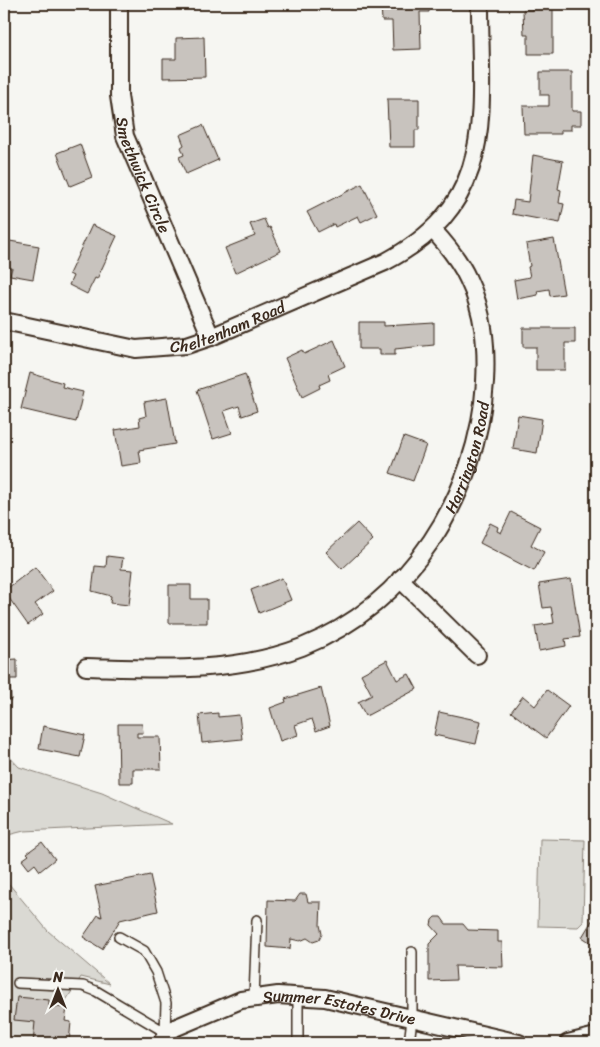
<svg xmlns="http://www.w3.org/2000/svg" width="600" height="1047" font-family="Sriracha,sans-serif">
	<rect width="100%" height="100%" fill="#f6f6f2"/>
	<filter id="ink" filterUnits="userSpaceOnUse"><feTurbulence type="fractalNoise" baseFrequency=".02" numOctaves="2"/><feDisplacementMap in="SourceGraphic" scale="10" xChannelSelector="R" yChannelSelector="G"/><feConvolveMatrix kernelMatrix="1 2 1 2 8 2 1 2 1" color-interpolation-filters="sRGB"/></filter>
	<g filter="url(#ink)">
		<path fill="#dad9d3" stroke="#8a8278" d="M4 751 19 767 102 793 172 824 24 831 4 836Z
			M540 839 585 840 583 922 578 927 538 926Z
			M4 878 48 931 110 984 81 977 50 1025 46 1043H4Z"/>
		<path fill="#c8c3be" stroke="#3b2a1e" d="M381 4H429V12H420L421 49 393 50 392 21H382Z
			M532 4H553V54H528V35H524L523 10H532Z
			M204 37 205 77 163 78V59H176V38Z
			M540 72H572V111H581V125H571V130H561V134H524L523 106H549V95H540Z
			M387 99H419V130H415V147H389Z
			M203 125 218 160 186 174 179 157 184 155 181 147 184 145 180 135Z
			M80 144 92 177 70 186 57 153Z
			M533 155 563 161 558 189 561 190 559 203 564 204 560 223 512 214 514 200 528 202Z
			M362 184 377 214 361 222 358 216 335 227 334 224 318 232 307 212Z
			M264 219 268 228 270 227 281 251 235 273 225 248 255 236 250 224Z
			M92 225 117 236 97 279 95 278 87 294 69 285 73 276 69 274Z
			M554 239 564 294 550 296 549 289 537 291 538 295 517 299 514 280 530 277 528 267 530 266 526 244Z
			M4 240 39 246 33 279 10 275 12 268 4 267Z
			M359 322H384V326L434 323V345L395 349V355H380V349H359Z
			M523 328H575V343H565V370H536V347H523Z
			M334 340 345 366 328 374 330 380 319 385 320 388 302 397 285 358 302 350 304 354Z
			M30 373 63 383 62 387 83 392 76 422 21 409Z
			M245 374 257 411 242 416 239 406 224 411 232 433 213 439 197 390Z
			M167 398 175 444 139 450 141 463 121 466 115 430 140 426 139 418 146 416 144 402Z
			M518 415 542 419 537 453 513 449Z
			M404 437 426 445 413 481 390 473Z
			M511 512 540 527 531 545 544 552 534 571 480 543 490 523 498 527 497 531 501 533Z
			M357 523 373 540 342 569 326 552Z
			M107 556 123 558 121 569 133 570 129 605 110 603 111 596 92 591 95 566 106 567Z
			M35 567 53 591 35 604 43 614 28 625 4 591Z
			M282 578 291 600 259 613 251 590Z
			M571 579 580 637 565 639 566 646 539 651 535 626 554 623 551 607 543 608 539 584Z
			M169 585H191V599H207V623H169Z
			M17 659V679H10L11 700H4V660Z
			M387 660 397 680 409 674 417 689 366 716 358 702 372 695 361 674Z
			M321 688 330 726 316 731 312 719 295 725 298 735 280 741 270 708 286 702 285 699Z
			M547 690 569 706 546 738 511 712 523 696 535 706Z
			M439 712 481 721 476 744 434 735Z
			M218 713V717L239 715 242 739 202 743 199 715Z
			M118 724H142L143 733H137V737H160L161 769H133V783H119Z
			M43 726 85 735 80 757 39 749Z
			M42 842 55 859 40 871 35 864 29 869 22 860 29 855 27 853Z
			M150 875 158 911 120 920 102 949 83 937 98 915 102 917 95 886Z
			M300 894H306L308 902H321L320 925 322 934 319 940 313 942 307 938 300 941 291 939 290 949 267 947 268 900 295 901Z
			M596 914V946L582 937Z
			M435 917H441L446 924H463L468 930 498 931V942H502L503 967 455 966 456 980 429 981V944L439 934 431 925 432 920Z
			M17 997 49 1000V1006L67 1008 65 1021 71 1022 69 1043H33L35 1022 14 1020Z"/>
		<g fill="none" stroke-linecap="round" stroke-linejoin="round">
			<g stroke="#3b2a1e" stroke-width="12">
				<path id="service" d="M119 937 144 951 156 972 166 1003 165 1032 156 1043
					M594 953 596 955
					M18 983 83 986 96 991 165 1032
					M298 996V1043
					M254 998 257 920
					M409 1043 412 1019V952"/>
			</g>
			<g stroke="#3b2a1e" stroke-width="20">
				<g id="minor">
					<path id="s1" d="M119 4V96L125 136 211 337"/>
					<path id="s2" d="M4 321 136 349 187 345 211 337 385 262C499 202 480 114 480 4"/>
					<path d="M400 579 477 655"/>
					<path id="s3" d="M86 667C160 669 231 674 302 647 410 604 478 495 485 382 487 346 484 312 468 279 460 261 447 245 433 230"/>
					<path id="s4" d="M165 1032 241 1000 278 995 325 998 519 1043"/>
					<path d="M568 1043 596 1036"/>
				</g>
			</g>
			<use href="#service" stroke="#f6f6f2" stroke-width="9"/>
			<use href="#minor" stroke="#f6f6f2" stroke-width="16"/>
		</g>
	</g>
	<g text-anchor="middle" stroke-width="4" stroke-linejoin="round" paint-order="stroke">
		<g font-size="16" fill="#3b2a1e" stroke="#f6f6f2">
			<text dy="6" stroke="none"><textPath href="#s1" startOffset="175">Smethwick Circle</textPath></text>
			<text dy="6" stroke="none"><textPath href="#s2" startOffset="230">Cheltenham Road</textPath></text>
			<text dy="6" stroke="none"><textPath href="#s3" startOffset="480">Harrington Road</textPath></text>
			<text dy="6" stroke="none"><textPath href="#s4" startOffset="182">Summer Estates Drive</textPath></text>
		</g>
	</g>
	<rect width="600" height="1047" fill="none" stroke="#f6f6f2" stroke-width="20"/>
	<rect x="10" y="10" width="580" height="1027" fill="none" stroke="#3b2a1e" stroke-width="2" filter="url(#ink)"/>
	<g transform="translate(58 990)" stroke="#f6f6f2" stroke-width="4" paint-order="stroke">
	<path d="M0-4L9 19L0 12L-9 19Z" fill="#3b2a1e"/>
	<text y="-8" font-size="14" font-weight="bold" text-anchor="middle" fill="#3b2a1e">N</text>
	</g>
</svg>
